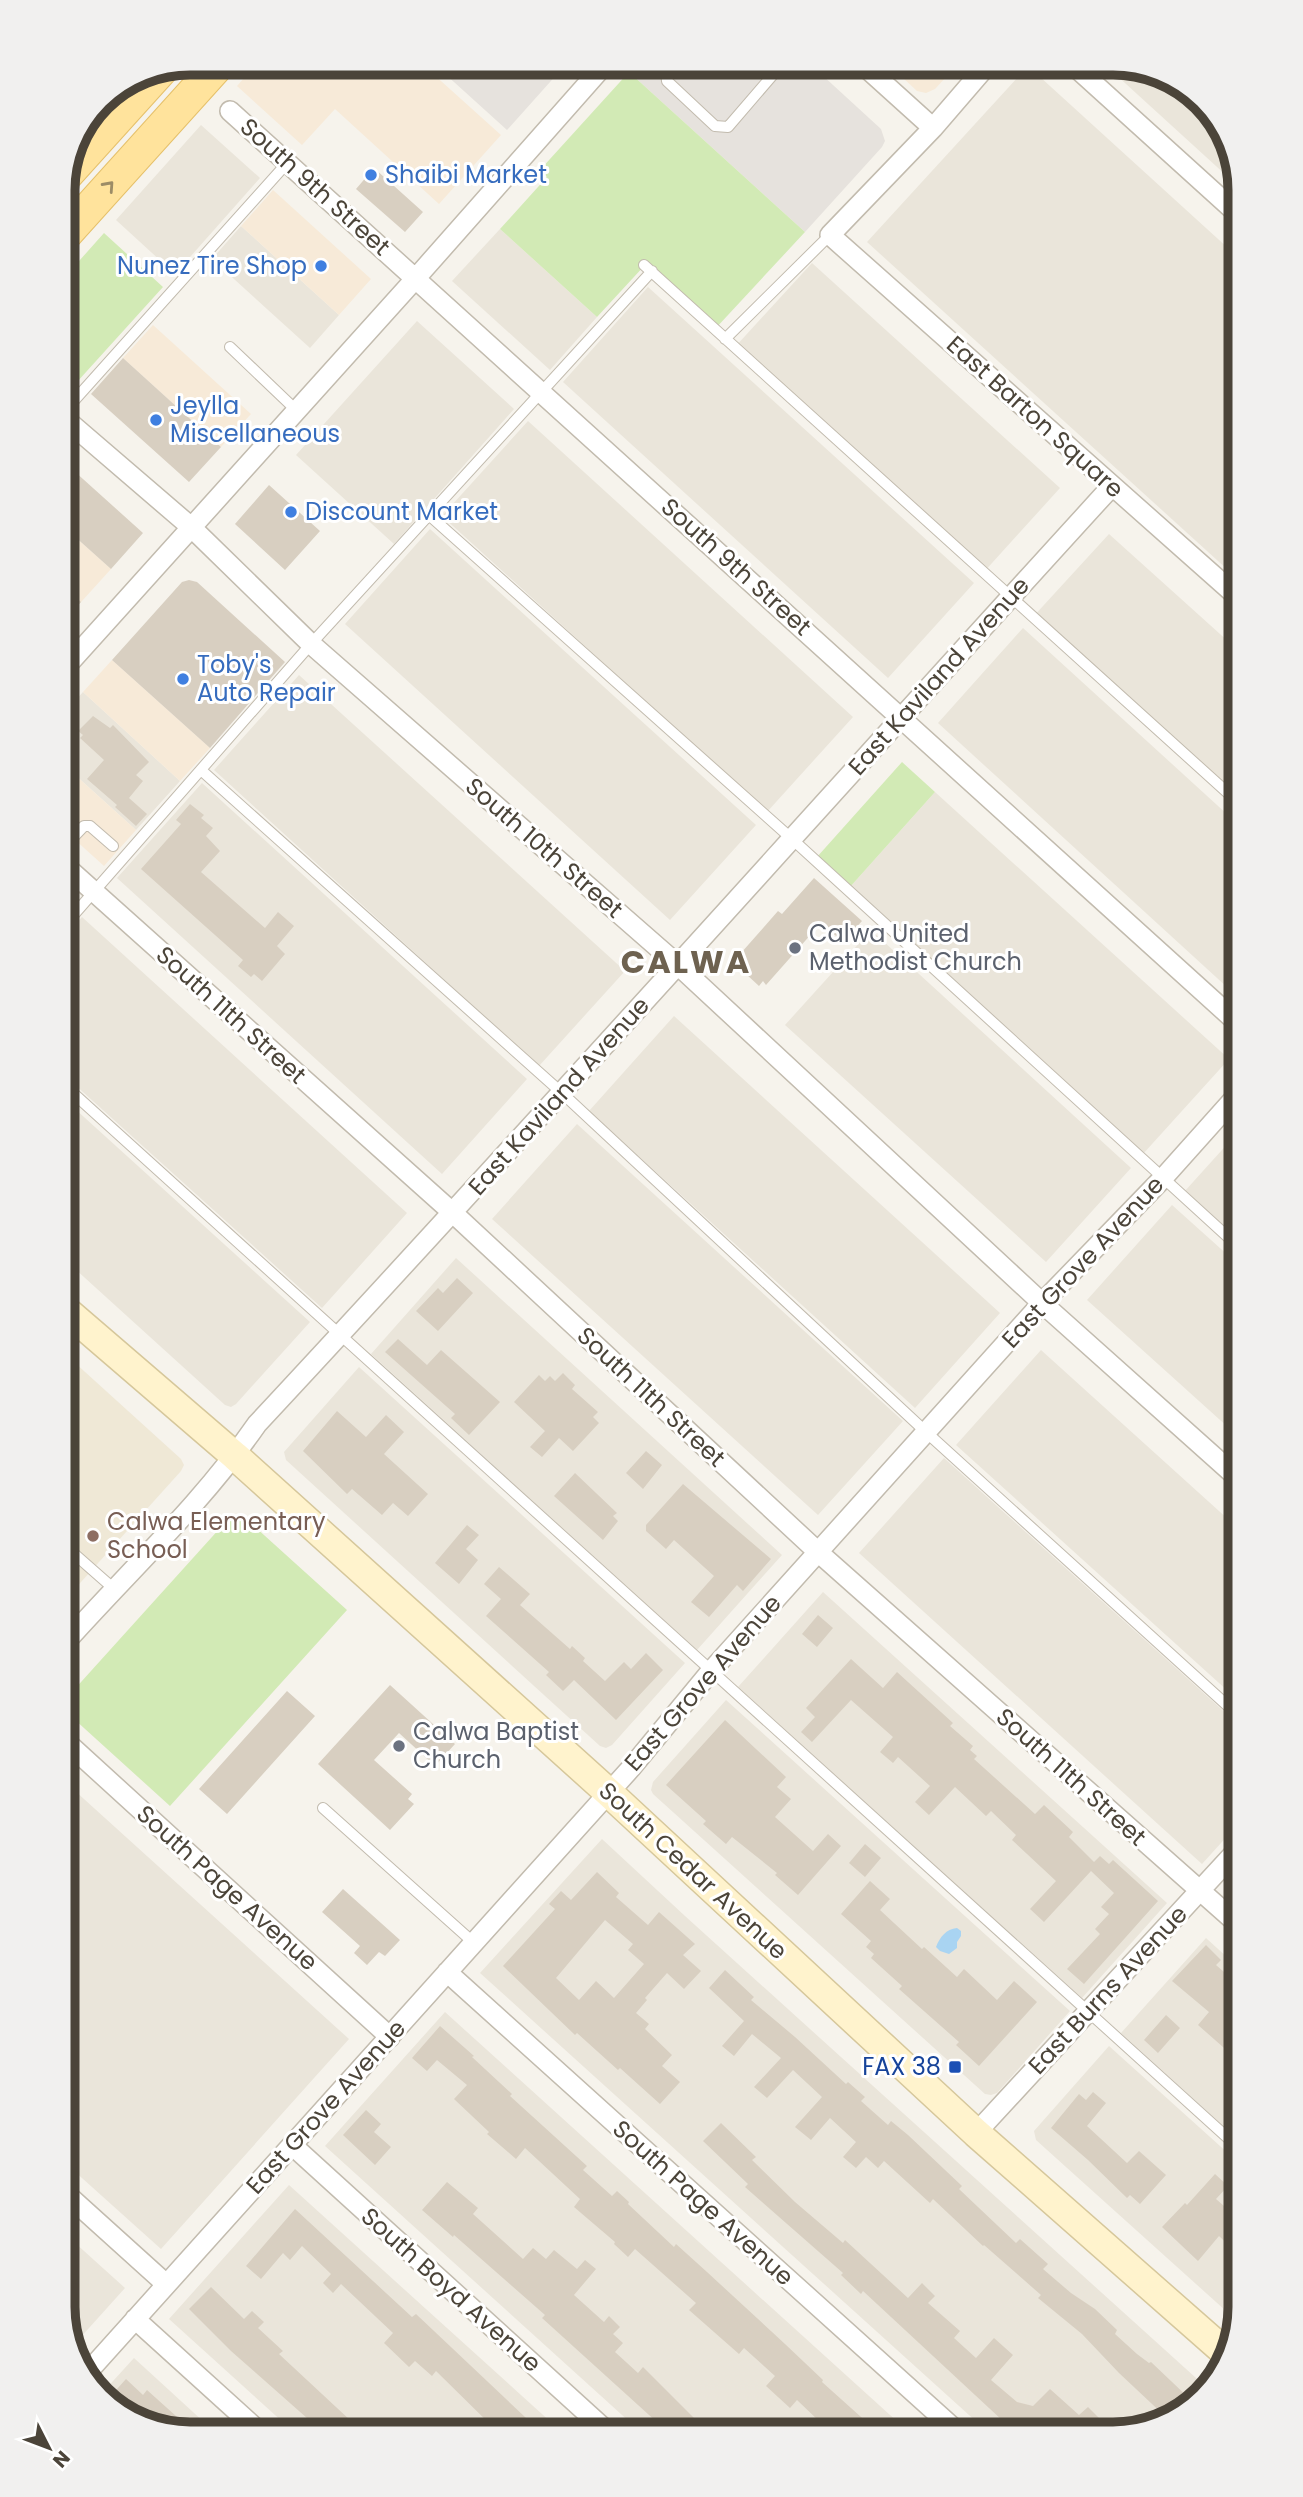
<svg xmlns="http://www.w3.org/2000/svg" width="1303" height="2497" font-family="Poppins,sans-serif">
	<rect width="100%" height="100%" fill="#f6f3ec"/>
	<path fill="#eae5da" d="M1103 63H1121L1190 89 1230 142 1239 187Z
		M1028 66 1240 259V581L867 242Z
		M201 125 260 178 175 274 116 220Z
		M241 226 339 315 310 348 212 259Z
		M500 229 597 317 550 370 452 281Z
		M812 263 1060 488 983 573 735 347Z
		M648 287 974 583 888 678 563 382Z
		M417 321 514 409 394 544 296 455Z
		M528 421 853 717 767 812 442 516Z
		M430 529 756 825 670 920 345 624Z
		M1109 534 1240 652V806L1032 618Z
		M1023 628 1240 826V999L938 723Z
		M299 675 625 971 539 1066 214 770Z
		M83 692 180 781 136 830 63 764V714Z
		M202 783 527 1079 442 1174 117 878Z
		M935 792 1229 1059 1143 1154 850 887Z
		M82 917 407 1213 322 1308 63 1074V938Z
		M871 930 1131 1168 1046 1262 785 1025Z
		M674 1016 1000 1313 915 1408 589 1111Z
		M63 1098 310 1322 236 1404 231 1407 225 1405 63 1258Z
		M577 1124 903 1421 818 1515 492 1219Z
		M1240 1130V1242L1184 1192Z
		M1172 1205 1240 1266V1438L1087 1300Z
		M456 1258 782 1555 697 1650 371 1354Z
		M1041 1350 1240 1530V1702L956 1445Z
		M359 1367 685 1663 612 1745 606 1748 600 1746 286 1460 284 1452Z
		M944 1458 1240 1726V1822L1202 1864 859 1553Z
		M823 1592 1167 1903 1082 1998 738 1687Z
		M726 1700 1070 2011 997 2093 991 2095 985 2094 653 1794 651 1790 653 1782Z
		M63 1780 349 2039 161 2249 63 2161Z
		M602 1839 685 1916 1206 2387 1161 2424 1112 2434H990L480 1973Z
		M1206 1938 1240 1969V2141L1121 2033Z
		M445 2012 911 2434H643L325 2146Z
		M1109 2046 1240 2164V2307L1236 2320 1036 2140 1034 2131Z
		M289 2185 564 2434H296L169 2319Z
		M63 2232 125 2288 71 2348 63 2306Z
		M134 2358 217 2434H183L119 2412 103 2392Z"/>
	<path fill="#f7ead8" d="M257 63H421L501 135 439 204 335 109 302 145 237 86Z
		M887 63H959L935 89 926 93 917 91Z
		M273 190 371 279 339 315 241 226Z
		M153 325 251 414 221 447 123 358Z
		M63 526 111 569 63 622Z
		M112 660 210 748 180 781 83 692Z
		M63 764 136 830 104 866 63 829Z"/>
	<path fill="#e6e2dd" d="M433 63H567L507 130Z
		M637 63H809L881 129 885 141 882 147 805 232 629 72Z"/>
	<path fill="#efe8d6" d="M63 1352 181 1459 184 1465 181 1471 63 1602Z"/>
	<path fill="#d2eab5" d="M629 72 805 232 715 329 645 265 597 317 500 229 547 177 540 170Z
		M104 233 163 287 77 382 63 369V279Z
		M902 762 935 792 850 887 817 857Z
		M230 1517H244L347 1610 170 1806 63 1709V1702Z"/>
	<path fill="#a9d4f2" d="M957 1928 961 1931V1936L957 1942V1948L949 1954 940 1951 936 1947C940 1937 946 1929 957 1928Z"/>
	<path fill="#d8cfc1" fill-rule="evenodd" d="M374 168 423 212 405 232 356 189Z
		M123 358 221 447 189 482 91 394Z
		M63 461 143 533 111 569 63 526Z
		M269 485 320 531 285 570 235 524Z
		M189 580 197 582 285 662 210 748 112 660 182 582Z
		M63 586 81 602 63 622Z
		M93 716 110 728 113 725 149 762 136 775 143 781 129 798 147 814 136 826 115 807 117 805 87 779 104 760 80 738 83 735 78 731Z
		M190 804 204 815 201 818 213 828 206 836 220 851 201 872 265 928 278 912 294 926 277 946 285 954 262 981 254 974 251 977 238 966 243 960 141 869 181 824 176 820Z
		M814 878 862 921 843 942 821 923 766 985 763 981 759 986 746 974 750 969 743 960 746 958 741 953 778 911 782 914Z
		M457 1278 473 1293 438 1331 416 1311 438 1288 443 1293Z
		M398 1339 427 1365 441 1350 500 1402 469 1435 451 1418 455 1414 385 1352Z
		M563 1373 575 1385 572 1389 598 1412 593 1417 599 1423 573 1451 559 1438 542 1457 530 1447 545 1431 514 1402 539 1375 545 1381 550 1376 555 1381Z
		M337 1411 366 1437 386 1415 404 1432 384 1454 428 1494 408 1516 393 1503 382 1515 352 1489 347 1494 303 1451Z
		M646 1451 662 1465 643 1489 626 1473Z
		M575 1473 617 1513 613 1516 618 1521 603 1540 554 1496Z
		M683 1484 771 1559 743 1591 737 1585 709 1617 691 1602 714 1576 674 1540 666 1549 646 1531V1525Z
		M467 1525 479 1535 466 1549 478 1560 459 1584 435 1563Z
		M499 1567 530 1594 520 1605 570 1649 572 1646 585 1658 583 1661 605 1681 624 1662 631 1669 646 1653 663 1670 616 1720 574 1680 563 1691 546 1675 549 1672 486 1616 501 1599 484 1584Z
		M818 1615 833 1628 817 1647 802 1634Z
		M851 1659 883 1688 897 1672 953 1723 950 1726 973 1746 970 1750 977 1756 974 1759 1035 1814 1044 1805 1073 1832 1069 1837 1094 1862 1100 1856 1109 1864 1113 1860 1158 1901 1084 1984 1067 1969 1100 1934 1095 1929 1109 1914 1101 1907 1114 1893 1091 1871 1044 1922 1030 1909 1056 1881 1012 1840 1016 1835 991 1811 986 1816 955 1787 929 1815 915 1802 930 1786 898 1757 893 1763 880 1752 893 1737 851 1700 812 1742 801 1732 815 1717 806 1708Z
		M390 1685 455 1744 435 1766 399 1733 374 1760 412 1794 408 1799 414 1804 390 1830 318 1764Z
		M287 1691 315 1716 227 1814 199 1789Z
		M725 1720 786 1777 777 1787 791 1799 775 1817 813 1851 828 1834 841 1846 798 1895 775 1875 777 1873 732 1837 726 1844 703 1824 706 1821 666 1785Z
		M865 1844 881 1858 865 1877 849 1863Z
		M597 1872 619 1893 616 1897 648 1925 659 1912 695 1944 683 1955 701 1971 684 1989 667 1973 645 1998 647 2000 636 2013 649 2024 645 2029 672 2055 662 2066 680 2082 660 2104 620 2068 618 2070 577 2033 575 2035 503 1966 555 1909 549 1904 561 1891 571 1900ZM605 1920 633 1944 628 1950 644 1964 614 1998 596 1981 579 2000 556 1978Z
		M870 1881 890 1899 880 1910 922 1949 924 1947 957 1977 964 1969 997 2000 1014 1981 1037 2002 979 2066 956 2045 959 2042 899 1989 902 1986 871 1958 874 1954 866 1947 871 1941 841 1914Z
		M343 1889 400 1940 385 1956 379 1952 367 1965 354 1953 360 1946 322 1912Z
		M1206 1945 1221 1960 1216 1965 1240 1986V2062L1198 2025 1209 2012 1172 1981Z
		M725 1970 754 1997 751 2000 795 2037 846 2084 848 2082 865 2097 861 2101 888 2125 891 2121 908 2135 962 2186 959 2189 1016 2243 1020 2239 1048 2264 1043 2269 1071 2293 1095 2309 1117 2330 1115 2334 1137 2354 1149 2363 1151 2362 1191 2400 1168 2419 1119 2373 1082 2334 1038 2298 1041 2295 984 2245 983 2246 933 2199 930 2203 884 2161 878 2168 866 2157 856 2168 843 2157 856 2142 830 2118 811 2140 795 2127 822 2097 793 2070 767 2098 754 2087 781 2058 752 2034 734 2056 722 2046 744 2021 709 1988Z
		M1166 2015 1180 2028 1158 2053 1144 2040Z
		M440 2026 474 2056 472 2057 512 2094 510 2096 587 2166 583 2170 612 2196 617 2191 629 2202 628 2204 674 2247 676 2244 707 2272 785 2344 823 2380 822 2382 880 2434H810L820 2422 797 2400 790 2408 766 2386 775 2376 744 2348 739 2354 689 2310 696 2303 635 2249 628 2257 614 2244 615 2242 574 2207 580 2199 525 2148 516 2159 487 2134 489 2132 454 2099 467 2085 437 2060 427 2071 412 2058Z
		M1093 2092 1106 2103 1087 2126 1127 2163 1139 2151 1166 2175 1140 2204 1130 2195 1127 2198 1088 2160 1051 2128 1079 2094 1086 2100Z
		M366 2110 381 2124 374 2132 391 2147 375 2165 343 2135Z
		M721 2123 756 2157 752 2160 795 2202 843 2243 845 2240 908 2298 922 2283 935 2296 928 2303 960 2331 954 2338 976 2358 994 2338 1013 2355 991 2380 1017 2402 1033 2406 1050 2389 1079 2415 1088 2407 1105 2424 1095 2434 1088 2430 1084 2434H1066L1054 2419 1042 2434H1017L863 2291 861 2294 841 2275 843 2273 745 2187 748 2184 703 2141Z
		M1215 2174 1228 2186 1216 2199 1240 2220V2256L1219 2236 1198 2261 1162 2227 1185 2203 1187 2205Z
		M447 2182 478 2208 473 2214 523 2259 533 2248 546 2259 554 2250 577 2269 585 2260 596 2269 574 2295 604 2322 609 2316 620 2327 613 2334 623 2343 615 2352 638 2373 643 2367 710 2434H670L542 2318 545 2315 454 2235 453 2237 422 2210Z
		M295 2209 412 2317 416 2314 543 2434H500L436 2371 432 2376 415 2361 409 2367 384 2343 393 2333 341 2284 333 2293 323 2283 331 2274 302 2246 290 2260 283 2253 261 2279 246 2266Z
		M211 2287 244 2319 252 2311 264 2322 258 2328 283 2351 279 2354 365 2434H325L231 2351 189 2309Z
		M126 2379 143 2395 147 2390 196 2434H183L119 2412 108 2399Z"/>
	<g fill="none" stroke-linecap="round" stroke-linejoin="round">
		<g stroke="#c2bbae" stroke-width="12">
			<path id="lane" d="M673 63 666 72 667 81 715 126 728 127 783 63
				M644 265 1240 804
				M725 339 830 235
				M230 347 296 410
				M63 413 288 162
				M429 515 792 839 1240 1248
				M201 770 562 1093 926 1432 1240 1717
				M63 848 84 826H90L113 846
				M63 927 311 644 652 271
				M63 1084 1240 2149
				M63 1544 113 1588
				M63 1611 80 1626
				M323 1808 474 1943"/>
		</g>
		<g stroke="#c2bbae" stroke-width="22">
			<path id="street" d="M861 63 933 128
				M989 63 933 128 830 235 1240 599
				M1071 63 1240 216
				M230 111 1240 1025
				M63 417 191 527 311 644 678 965 1042 1303 1240 1480
				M63 670 416 278 606 63
				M63 864 453 1213 818 1552 1240 1926
				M63 1645C128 1572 201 1505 257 1424 546 1114 827 798 1112 486
				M63 1739 390 2037
				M447 1972 960 2434
				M976 2133 1240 1847
				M292 2145 610 2434
				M63 2191 166 2284
				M135 2319 262 2434
				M87 2373 631 1768 711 1671 1042 1303 1164 1177 1240 1092"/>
		</g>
		<g stroke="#d6c79b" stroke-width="31">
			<path id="secondary" d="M63 1308 235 1456 608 1792 976 2133 1226 2353"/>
		</g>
		<g stroke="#e6c16a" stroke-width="34">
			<path id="primary" d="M68 173 162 69
				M63 237 220 63"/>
		</g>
		<use href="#lane" stroke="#fff" stroke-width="10"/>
		<use href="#street" stroke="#fff" stroke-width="19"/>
		<use href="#secondary" stroke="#fff3cd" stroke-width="28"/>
		<use href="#primary" stroke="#ffe39c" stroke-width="32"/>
	</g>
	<defs><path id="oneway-chevron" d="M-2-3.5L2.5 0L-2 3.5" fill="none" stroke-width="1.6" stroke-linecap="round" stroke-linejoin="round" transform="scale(1.75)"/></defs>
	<use stroke="#9c8c66" href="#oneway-chevron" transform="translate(109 186) rotate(-48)"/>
	<g fill="#3f7fe0" stroke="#fff" stroke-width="2.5">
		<circle cx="371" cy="175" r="7"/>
		<circle cx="321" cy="266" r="7"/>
		<circle cx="156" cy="420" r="7"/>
		<circle cx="291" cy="512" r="7"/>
		<circle cx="183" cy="679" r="7"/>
	</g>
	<g fill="#6b7280" stroke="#fff" stroke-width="2.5">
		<circle cx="795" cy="948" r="7"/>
		<circle cx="399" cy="1746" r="7"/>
	</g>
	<circle fill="#8d6e63" stroke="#fff" stroke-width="2.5" cx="93" cy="1536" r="7"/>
	<rect fill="#1a4fb4" stroke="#fff" stroke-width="2.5" x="948" y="2060" width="14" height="14" rx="3.5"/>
	<g text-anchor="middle" stroke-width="6" stroke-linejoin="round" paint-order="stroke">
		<g font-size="24" fill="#366cbe" stroke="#fff" text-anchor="start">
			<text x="385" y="183">Shaibi Market</text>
			<text x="307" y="274" text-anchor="end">Nunez Tire Shop</text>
			<text x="170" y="414">Jeylla<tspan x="170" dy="28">Miscellaneous</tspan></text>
			<text x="305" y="520">Discount Market</text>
			<text x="197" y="673">Toby's<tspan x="197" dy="28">Auto Repair</tspan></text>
		</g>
		<g font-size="24" fill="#4b4439" stroke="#fff">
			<text transform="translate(315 187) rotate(42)" y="8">South 9th Street</text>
			<text transform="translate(1035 417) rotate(42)" y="8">East Barton Square</text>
			<text transform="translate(736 567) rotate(42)" y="8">South 9th Street</text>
			<text transform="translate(939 676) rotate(-48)" y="8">East Kaviland Avenue</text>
			<text transform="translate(544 848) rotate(41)" y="8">South 10th Street</text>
			<text transform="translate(231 1015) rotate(42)" y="8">South 11th Street</text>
			<text transform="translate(559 1096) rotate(-48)" y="8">East Kaviland Avenue</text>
			<text transform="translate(1083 1262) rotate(-47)" y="8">East Grove Avenue</text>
			<text transform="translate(651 1397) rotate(43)" y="8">South 11th Street</text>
			<text transform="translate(703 1683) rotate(-49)" y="8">East Grove Avenue</text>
			<text transform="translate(1071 1777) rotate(42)" y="8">South 11th Street</text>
			<text transform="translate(693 1871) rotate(43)" y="8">South Cedar Avenue</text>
			<text transform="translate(227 1888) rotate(42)" y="8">South Page Avenue</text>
			<text transform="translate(1108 1990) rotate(-47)" y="8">East Burns Avenue</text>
			<text transform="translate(326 2107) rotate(-48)" y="8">East Grove Avenue</text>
			<text transform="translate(703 2203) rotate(42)" y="8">South Page Avenue</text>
			<text transform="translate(451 2290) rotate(42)" y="8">South Boyd Avenue</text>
		</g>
		<g font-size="24" fill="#5b616d" stroke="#fff" text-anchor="start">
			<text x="809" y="942">Calwa United<tspan x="809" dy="28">Methodist Church</tspan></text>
			<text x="413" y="1740">Calwa Baptist<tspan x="413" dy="28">Church</tspan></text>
		</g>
		<g font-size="24" fill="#785e54" stroke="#fff" text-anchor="start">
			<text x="107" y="1530">Calwa Elementary<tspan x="107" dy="28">School</tspan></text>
		</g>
		<g font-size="24" fill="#164399" stroke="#fff" text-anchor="end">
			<text x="941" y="2075">FAX 38</text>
		</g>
		<g font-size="32" font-weight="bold" letter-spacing="2" fill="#6e6250" stroke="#fff">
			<text x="686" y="973">CALWA</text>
		</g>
	</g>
	<path d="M0 0H1303V2497H0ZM190 75H1113A115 115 0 0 1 1228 190V2307A115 115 0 0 1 1113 2422H190A115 115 0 0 1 75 2307V190A115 115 0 0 1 190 75Z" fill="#f1f0ef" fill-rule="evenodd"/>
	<path fill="none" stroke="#4b4439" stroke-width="9" d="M190 75H1113A115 115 0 0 1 1228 190V2307A115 115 0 0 1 1113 2422H190A115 115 0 0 1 75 2307V190A115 115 0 0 1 190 75Z"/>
	<g transform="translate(49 2448) rotate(132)" stroke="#ffffff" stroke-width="5" paint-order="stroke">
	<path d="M0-5L12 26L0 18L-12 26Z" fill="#4b4439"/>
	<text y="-10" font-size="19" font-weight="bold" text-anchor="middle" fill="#4b4439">N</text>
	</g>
</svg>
